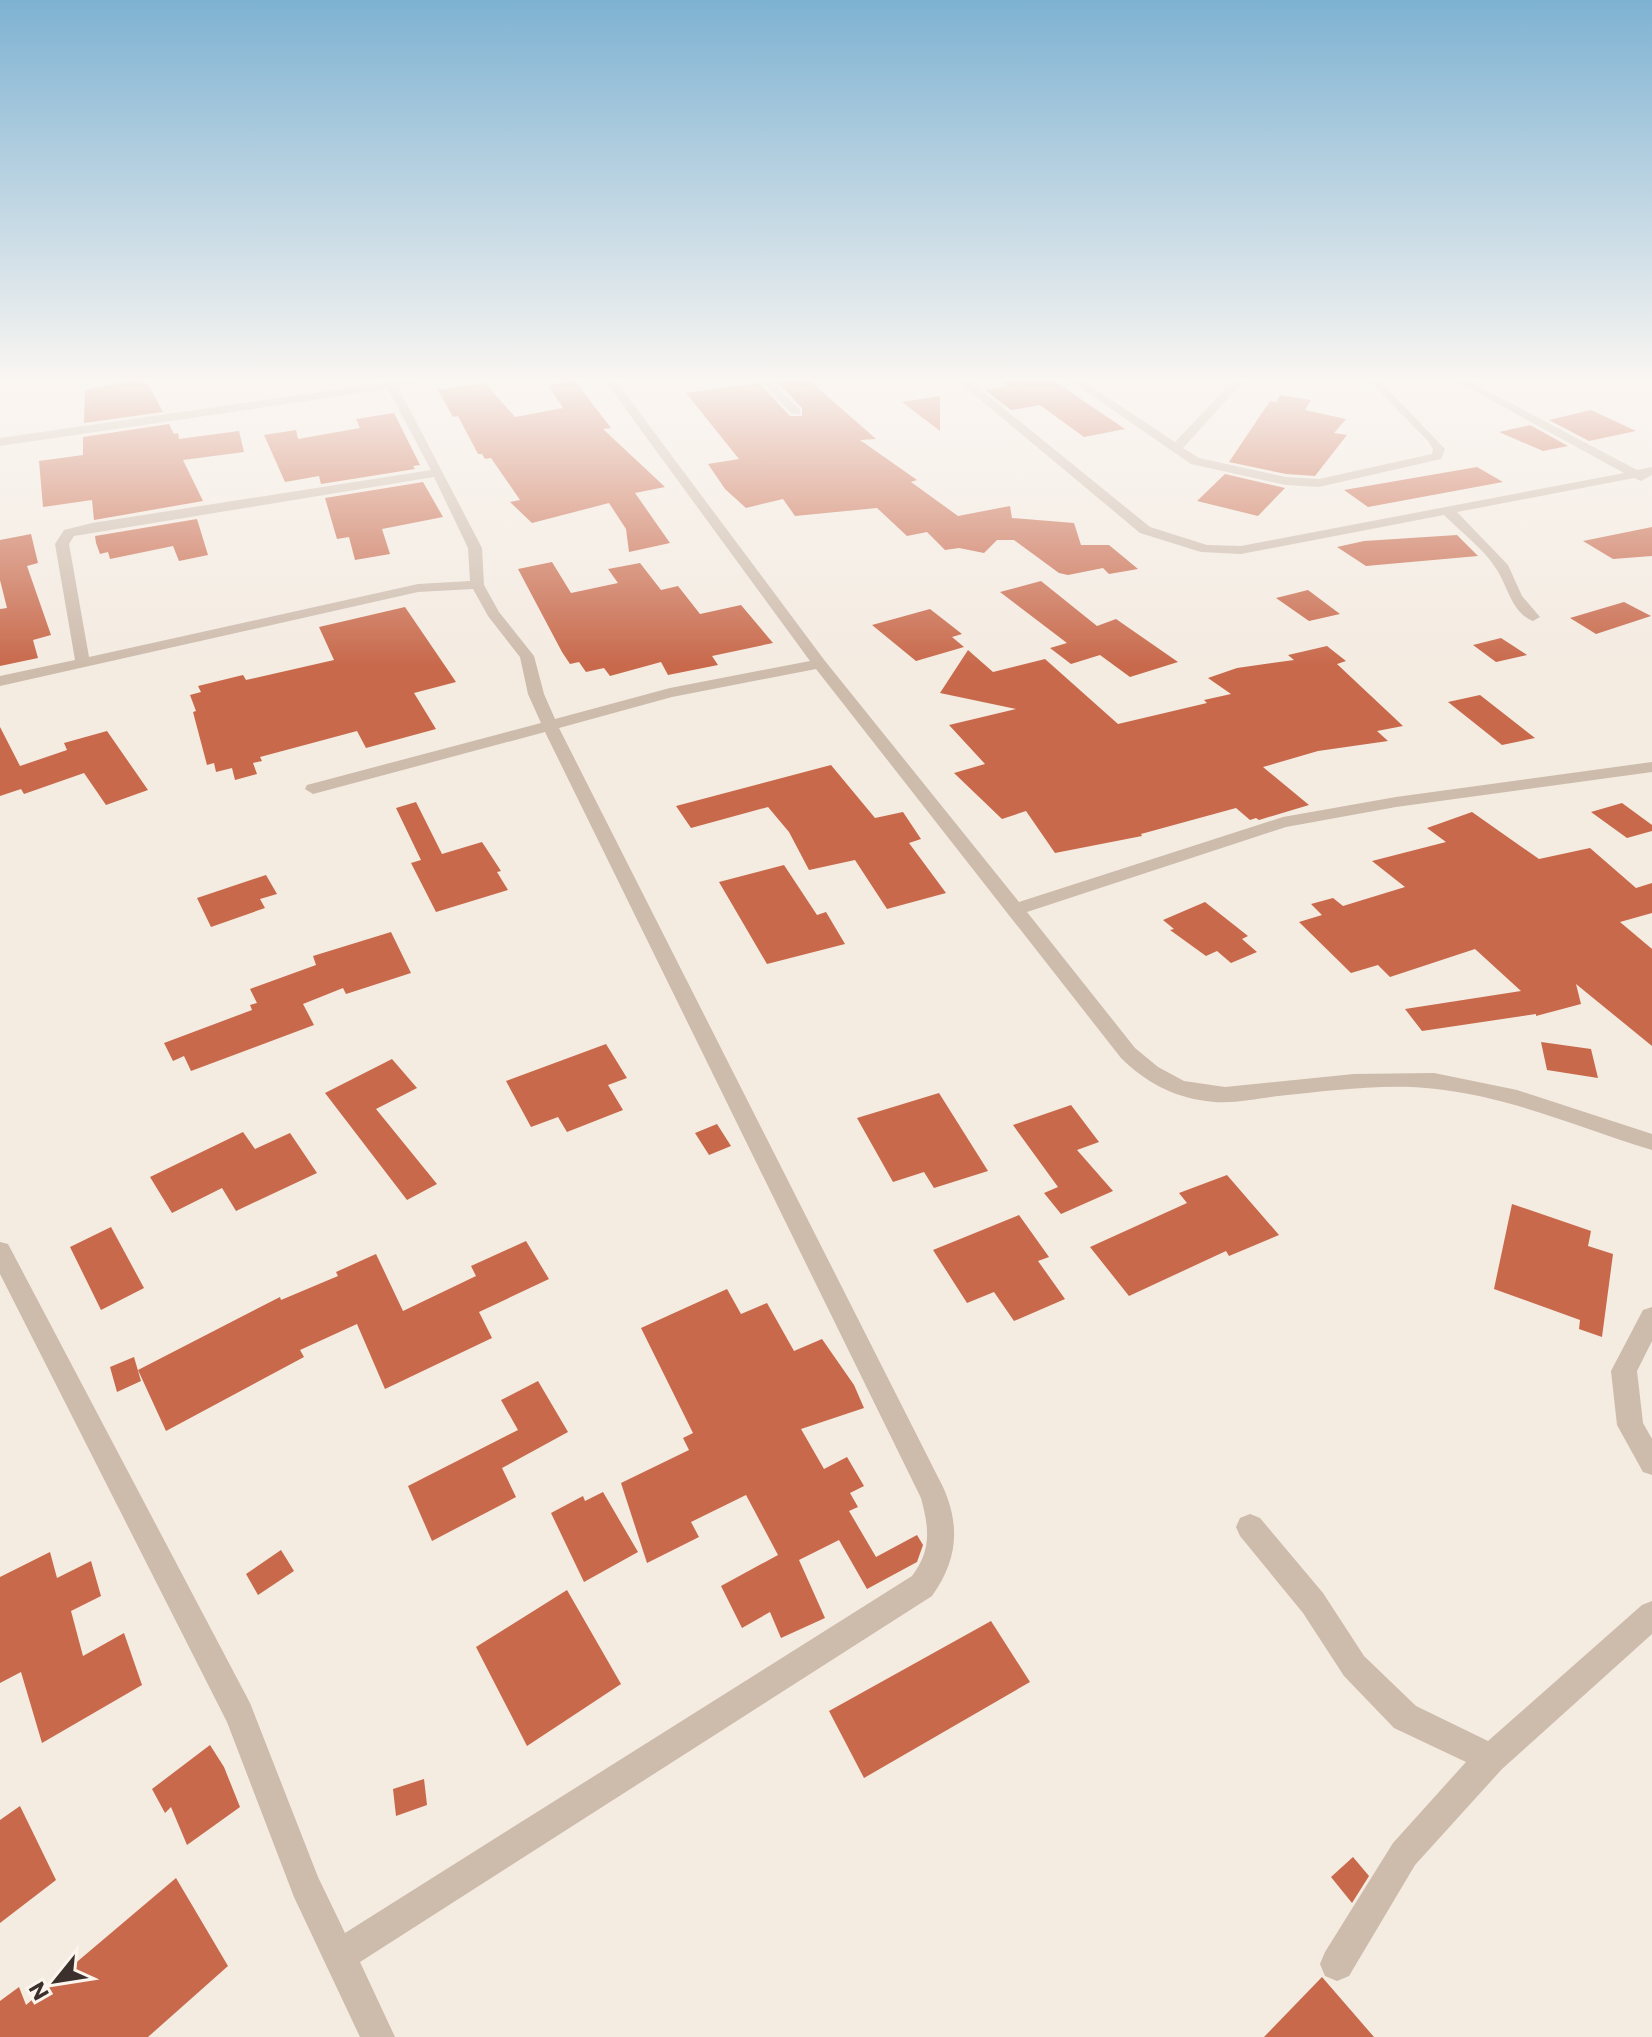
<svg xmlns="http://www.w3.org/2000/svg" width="1652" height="2037" font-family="Commissioner,sans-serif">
	<rect width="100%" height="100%" fill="#f4ebe1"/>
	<path fill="#c8694b" d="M129 381 148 384 163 412 84 423 85 390Z
		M575 381 611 428 603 429 665 487 635 493 670 543 629 552 626 529 609 503 532 523 510 502 520 500 491 458 485 459 482 454H478L458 416 453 417 438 390 485 383 515 417 563 408 548 385Z
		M776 381H810L876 439 860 440 917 480 911 482 958 516 1010 506 1012 518 1074 523 1081 545H1109L1138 569 1109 574 1103 568 1068 575 1059 573 1014 540H997L984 553 959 548 945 550 927 532 907 536 877 508 795 516 783 499 746 508 725 489 708 464 739 459 686 393 759 383 790 416H802V408Z
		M1000 381H1054L1125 429 1084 437 1040 405 1011 410 985 390 1008 386Z
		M1280 395 1311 400 1305 410 1346 419 1334 433 1347 435 1315 476 1286 474 1229 462 1270 401 1276 402Z
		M940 396V431L902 402Z
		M1591 410 1636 431 1589 441 1549 420Z
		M394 413 420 465 413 466 415 469 321 484 319 476 285 482 264 435 296 430 298 439 360 428 356 419Z
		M169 424 174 434 178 433 179 439 239 431 244 452 183 460 203 501 94 520 92 500 43 507 39 461 83 455V437Z
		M1530 425 1568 446 1543 451 1499 432Z
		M1477 467 1503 482 1368 507 1344 490Z
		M1225 474 1285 488 1258 516 1197 501Z
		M423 482 443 517 382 529 390 554 355 560 349 537 337 539 325 498Z
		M197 519 208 555 179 561 173 546 110 559 108 552 100 554 96 543 95 536Z
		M1652 527V556L1613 559 1583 541Z
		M31 534 38 563 27 566 51 635 33 640 38 658 0 666V609L7 608 0 580V540Z
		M1457 535 1478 556 1366 566 1337 547 1364 541Z
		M552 562 571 593 618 583 608 569 640 563 661 590 678 586 700 614 741 605 773 643 712 656 718 665 668 675 661 662 610 676 604 668 586 672 579 662 570 664 562 652 518 569Z
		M1041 581 1097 626 1116 619 1178 662 1130 677 1100 655 1071 664 1050 648 1067 643 1000 592Z
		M1308 590 1340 614 1309 621 1276 598Z
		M1624 602 1651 616 1596 634 1570 618Z
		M405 607 456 682 414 693 436 729 366 748 357 731 260 757 262 761 253 763 257 774 235 780 232 768 216 772 214 763 207 765 193 712 196 711 190 695 201 692 198 686 243 675 246 680 334 660 319 627Z
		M930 609 962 634 952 637 964 647 916 661 872 625Z
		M1501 638 1527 655 1496 662 1473 645Z
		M1327 646 1346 661 1337 664 1403 726 1377 731 1388 741 1318 751 1263 767 1309 805 1259 820 1256 818 1250 820 1236 808 1141 834 1142 836 1055 853 1026 811 1002 819 954 773 985 764 949 725 1016 709 940 693 968 650 993 672 1045 659 1118 724 1207 703 1204 700 1231 694 1208 678 1237 668 1294 660 1288 655Z
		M1480 695 1535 738 1502 745 1448 702Z
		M0 727 20 766 67 750 64 743 107 731 148 790 106 805 84 773 24 794 21 789 0 796Z
		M831 765 875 818 903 812 921 839 909 843 946 893 887 909 855 860 809 870 789 832 768 807 691 828 676 806Z
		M416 802 442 854 482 842 501 871 497 872 508 890 436 912 411 863 421 860 396 808Z
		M1622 803 1652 825V831L1627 838 1591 812Z
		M1472 812 1539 859 1590 848 1636 888 1652 883V913L1620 922 1652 949V1046L1576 984 1581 1004 1536 1016V1014L1422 1031 1405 1009 1521 991 1475 949 1390 977 1378 965 1351 973 1299 922 1322 915 1311 904 1333 898 1343 906 1405 887 1372 861 1446 842 1427 828Z
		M784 865 817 915 826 912 845 944 767 964 719 882Z
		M266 875 277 894 260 899 265 908 211 927 197 898Z
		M1205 902 1248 936 1242 939 1257 952 1231 963 1217 951 1206 956 1170 930 1174 929 1163 920Z
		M391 932 411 973 346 994 343 988 303 1004 314 1025 191 1071 184 1056 173 1061 164 1043 252 1010 250 1005 257 1003 250 989 316 965 313 956Z
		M1541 1042 1591 1049 1598 1078 1547 1070Z
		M606 1044 627 1078 608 1085 623 1110 567 1132 558 1117 531 1127 506 1081Z
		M392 1059 417 1088 376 1109 437 1184 407 1200 325 1093Z
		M939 1093 988 1171 934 1188 924 1172 893 1182 857 1118Z
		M1071 1105 1099 1142 1077 1150 1113 1191 1061 1214 1044 1193 1058 1187 1013 1125Z
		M717 1124 731 1146 709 1155 695 1133Z
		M243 1132 255 1149 290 1133 317 1173 236 1211 222 1188 172 1213 150 1177Z
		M1227 1175 1279 1235 1229 1256 1226 1251 1129 1296 1090 1247 1187 1203 1179 1193Z
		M1512 1204 1591 1231 1588 1246 1613 1254 1602 1337 1579 1329 1580 1320 1494 1289Z
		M1019 1215 1049 1257 1038 1261 1065 1299 1014 1321 994 1292 967 1303 933 1250Z
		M111 1227 144 1288 101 1310 70 1247Z
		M526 1241 549 1279 479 1312 492 1338 385 1389 357 1324 300 1350 304 1357 166 1431 138 1370 280 1297 281 1300 338 1276 336 1272 376 1254 403 1311 476 1276 471 1266Z
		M727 1289 741 1314 767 1303 794 1351 822 1339 854 1385 864 1408 801 1429 824 1469 847 1457 864 1486 850 1493 858 1507 849 1511 876 1557 917 1535 923 1545 917 1562 867 1589 839 1540 799 1560 825 1618 781 1638 770 1612 742 1628 721 1586 778 1555 746 1495 691 1522 699 1537 647 1563 621 1483 689 1450 683 1438 693 1433 641 1328Z
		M134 1357 141 1381 117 1392 110 1367Z
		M538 1381 568 1432 502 1468 516 1497 432 1541 408 1486 518 1430 501 1400Z
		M603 1492 638 1552 584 1582 551 1513 583 1496 585 1501Z
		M281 1550 294 1571 258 1595 246 1574Z
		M50 1552 57 1578 91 1561 101 1596 71 1611 83 1656 124 1633 142 1685 42 1743 21 1672 0 1683V1577Z
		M567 1590 621 1684 527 1746 476 1647Z
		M991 1621 1030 1682 864 1778 829 1711Z
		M210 1745 224 1767 240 1807 187 1845 171 1807 165 1813 152 1789Z
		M424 1779 427 1805 396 1816 393 1789Z
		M20 1806 56 1880 0 1923V1820Z
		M1353 1857 1369 1876 1352 1903 1331 1877Z
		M176 1878 228 1966 148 2037H0V2001L19 1987 26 2005Z
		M1322 1977 1374 2037H1264Z"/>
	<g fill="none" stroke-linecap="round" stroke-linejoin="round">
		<path fill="#cdbbac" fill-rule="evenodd" d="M396 381H423L398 387 482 548 484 585 499 612 534 656 544 694 555 719 670 688 810 661 605 381H616L825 661 1019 902 1283 817 1396 797 1652 762V772L1396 807 1286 827 1027 912 1135 1048 1158 1067 1184 1081 1225 1087 1354 1074 1434 1073 1517 1090 1652 1134V1150C1580 1128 1511 1097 1436 1089 1384 1083 1330 1091 1278 1096 1255 1099 1230 1105 1206 1101 1173 1097 1144 1081 1121 1058L816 669 672 697 559 728 943 1487C961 1527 957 1561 932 1596L360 1962 395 2037H360L294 1897 227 1722 0 1274V1242L8 1244 250 1703 318 1877 345 1933 912 1576C932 1550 929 1528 921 1498L545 732 313 794 305 789 307 785 541 723 528 694 520 657 488 616 473 589 418 592 0 686V676L75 660 55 544 64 530 92 523 431 470 388 389 0 446V438ZM434 477 468 548 470 581 418 584 89 657 69 544 74 536Z
			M761 381H772L800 410V414H792Z
			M958 381H970L1150 527 1207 545 1241 546 1624 473 1456 381H1469L1637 470 1652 467V475L1641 481 1634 478 1457 512 1508 565 1522 596 1540 617 1533 621C1512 613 1508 587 1497 570 1485 550 1461 532 1444 515L1241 554 1201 552 1140 533Z
			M1071 381H1083L1175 442 1233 381H1244L1183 448 1199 458 1286 477 1319 479 1432 454 1433 449 1428 441 1369 381H1380L1445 449 1441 459 1319 487 1286 485 1191 464Z
			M1652 1307V1341L1637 1371 1643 1423 1652 1439V1475L1643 1472 1617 1425 1611 1371 1643 1310Z
			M1250 1514 1260 1518 1323 1593 1364 1656 1416 1706 1488 1741 1642 1605 1652 1601V1634L1502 1769 1415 1865 1349 1976 1337 1981 1325 1976 1320 1964 1325 1952 1393 1843 1466 1762 1394 1728 1344 1676 1303 1613 1240 1536 1236 1527 1240 1518Z"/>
	</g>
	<linearGradient id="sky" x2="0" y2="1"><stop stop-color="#7eb2d2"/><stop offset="0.57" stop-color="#faf6f2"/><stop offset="1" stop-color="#faf6f2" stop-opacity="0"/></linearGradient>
	<rect width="1652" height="666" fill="url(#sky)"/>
	<g transform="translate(56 1981) rotate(240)" stroke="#fbf5ee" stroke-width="6" paint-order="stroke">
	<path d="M0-6L14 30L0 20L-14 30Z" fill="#3b302b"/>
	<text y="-12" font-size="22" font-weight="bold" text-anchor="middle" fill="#3b302b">N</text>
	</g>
</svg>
